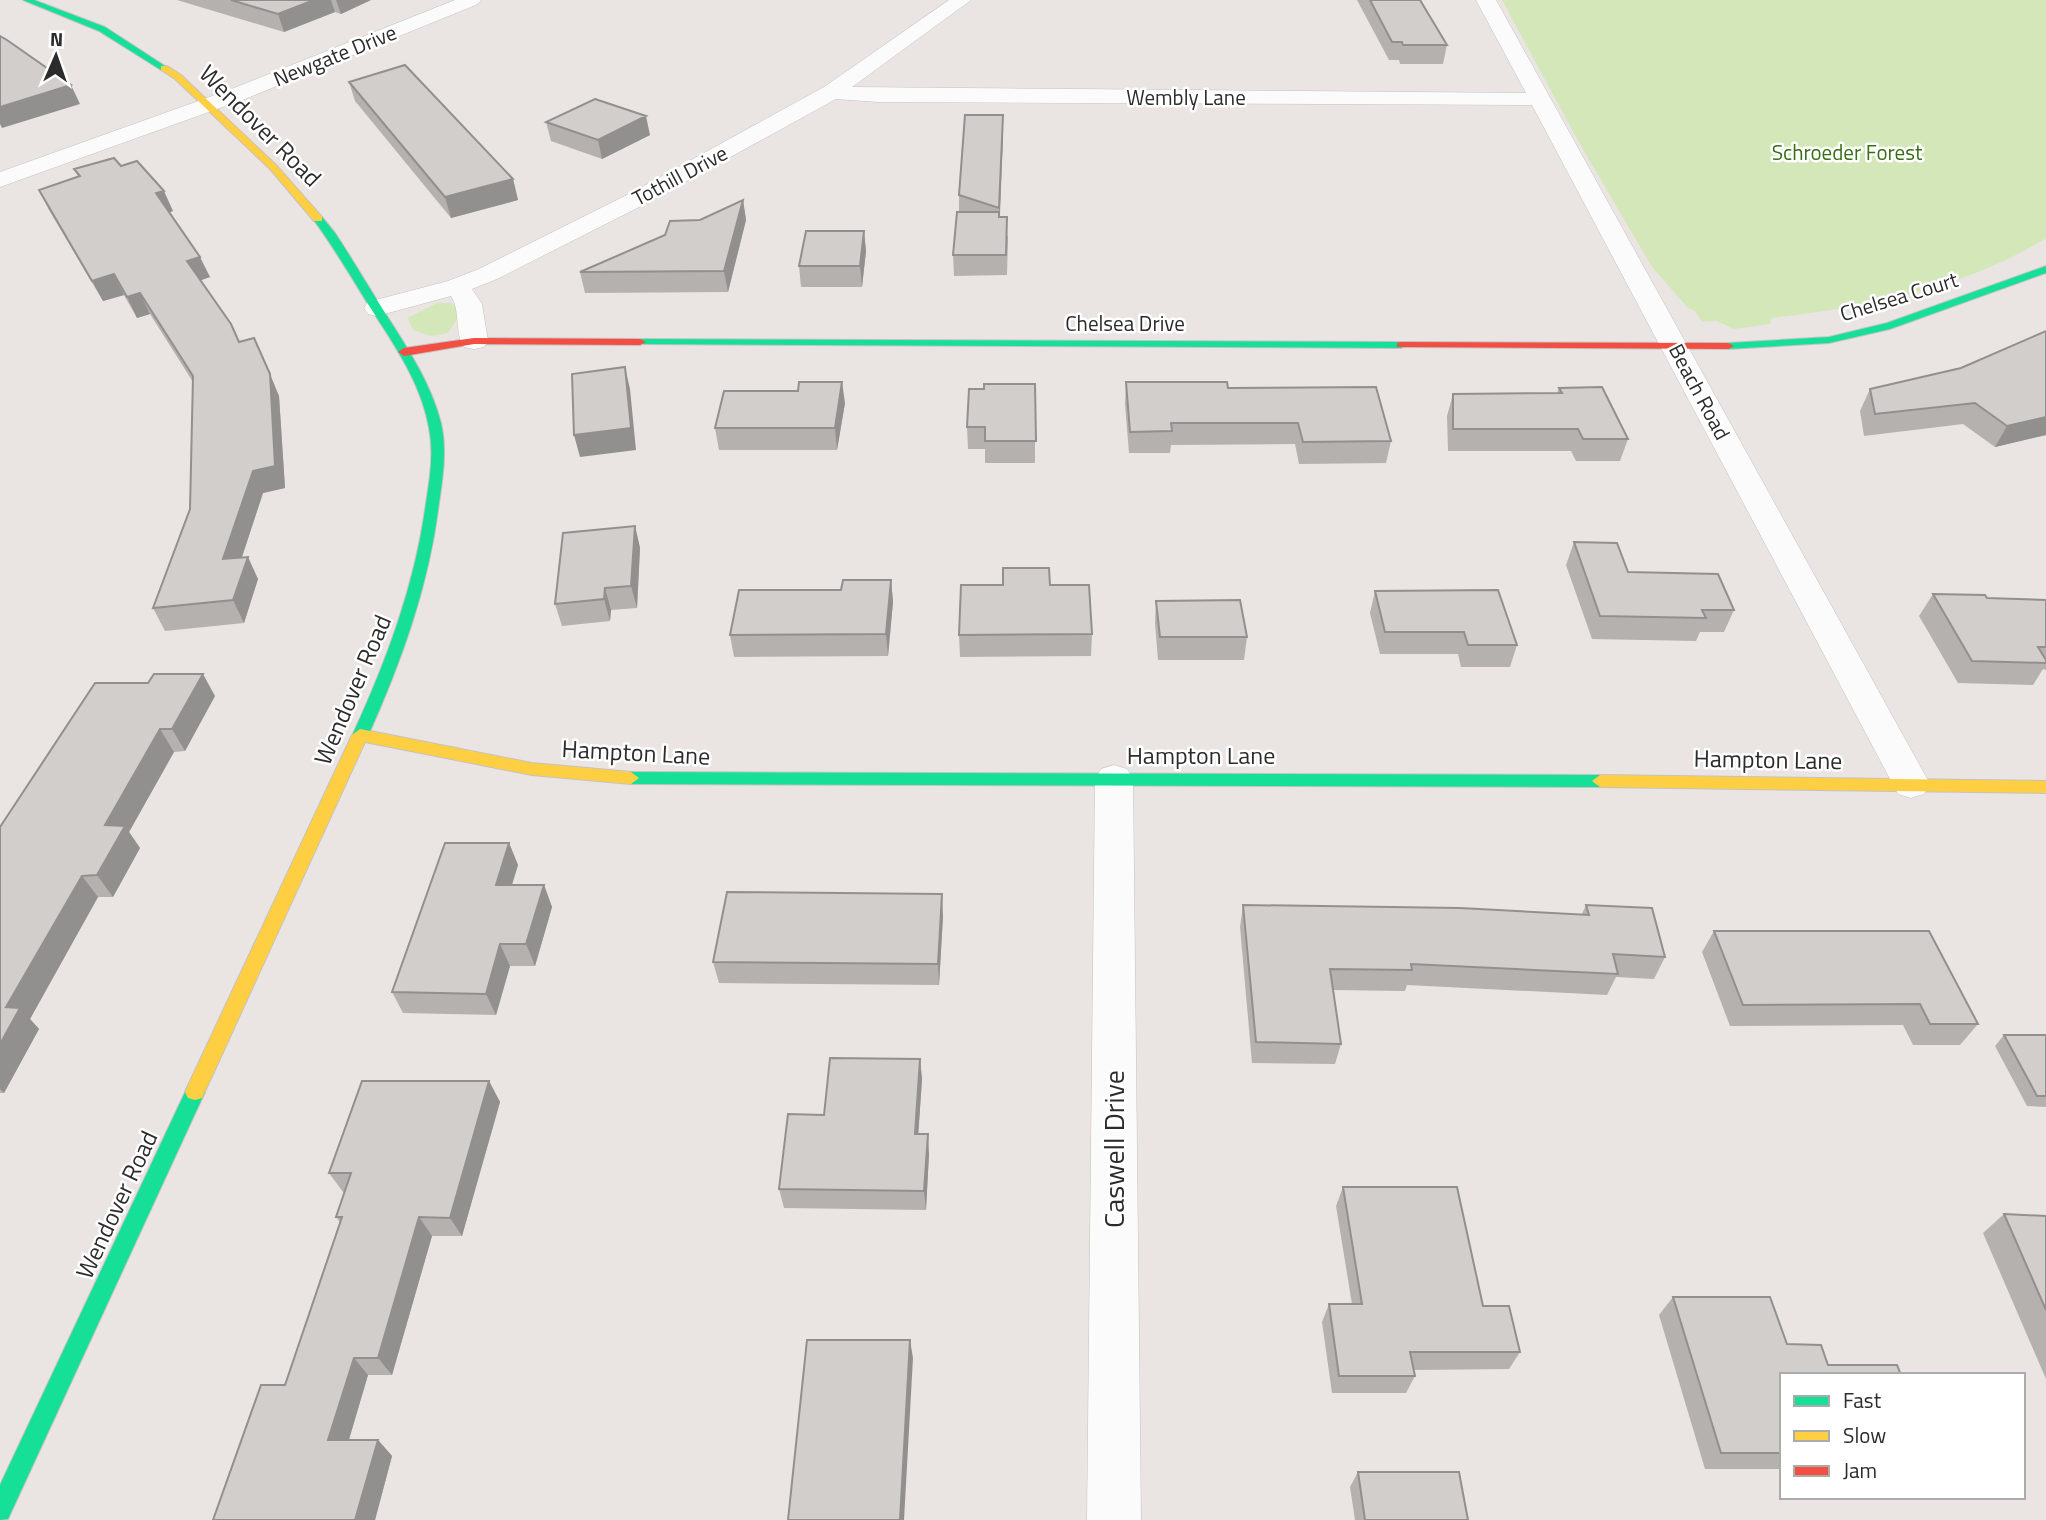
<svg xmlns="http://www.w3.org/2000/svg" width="2046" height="1520" font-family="'Titillium Web',sans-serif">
	<rect width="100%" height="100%" fill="#eae5e2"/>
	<path fill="#d3e7b9" d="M1502 0H2046V238C1967 288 1863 308 1772 318L1770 324 1734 329 1717 321 1702 322 1695 311 1688 308 1652 267 1581 146Z
		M437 303H450L457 308 458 318 448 333 431 336 413 330 408 319 409 317Z"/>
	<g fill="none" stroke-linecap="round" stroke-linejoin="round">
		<g stroke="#c4c2c3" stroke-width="1">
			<path id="street" d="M455 0H481L478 4 245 99 0 187V172L229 90Z
				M949 0H971L852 87 1526 93 1476 0H1496L1930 784 1924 794 1911 798 1898 794 1532 105 878 102 836 99 647 203 497 279 472 289 482 304 488 341 484 347 474 349 464 347C454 332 461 311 451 296L377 316 368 314 364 308 368 302 448 281 479 269 631 193 824 87Z
				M1114 765 1127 769 1133 779 1141 1520H1087L1095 779 1101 769Z"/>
		</g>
		<g stroke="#c4c2c3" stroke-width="2">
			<path id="fast" d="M23 0H34L105 27 168 68 161 70 99 31Z
				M314 217H322L335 233C351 257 365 281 380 305 404 343 430 380 441 423 447 449 443 477 439 503 429 585 402 660 368 736L360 742 352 736C387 660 415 585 426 503 430 478 434 453 429 428 421 382 393 343 368 304 350 275 333 246 313 219Z
				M2046 266V273L1890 329 1829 343 1728 349 1722 346 1728 343 1829 337 1887 323Z
				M640 339 1401 342 1407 345 1401 348 636 344 634 342Z
				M631 772 1600 775 1608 781 1600 787 631 784 623 778Z
				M195 1084 202 1086 205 1092 8 1519 0 1520V1485L188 1086Z"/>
		</g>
		<g stroke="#c4c2c3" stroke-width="2">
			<path id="slow" d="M161 66H167L181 75 276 165 322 217V221H314L270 169 175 79 161 70Z
				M360 729 532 763 631 772 639 778 631 784 532 775 365 742 202 1098 195 1100 188 1098 185 1092 352 735Z
				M1600 775 2046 781V793L1600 787 1592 781Z"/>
		</g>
		<g stroke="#c4c2c3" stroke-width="2">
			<path id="jam" d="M474 338 640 339 646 342 640 345 474 344 404 356 398 352 404 348Z
				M1401 342 1728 343 1734 346 1728 349 1397 347V343Z"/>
		</g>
		<use href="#street" fill="#fcfbfb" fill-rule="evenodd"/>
		<use href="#fast" fill="#16e098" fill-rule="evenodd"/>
		<use href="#slow" fill="#ffcf43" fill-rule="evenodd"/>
		<use href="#jam" fill="#f24e42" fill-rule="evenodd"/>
	</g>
	<path fill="#b4b1af" d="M177 0H371L341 14 335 12 284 32Z
		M1357 0H1420L1447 45 1443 64H1400L1399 60H1389Z
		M349 82 513 179 518 200 451 218 355 101Z
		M546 122 650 135 602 159 551 141Z
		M1003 135 1000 217 1008 237 1007 275 954 276 953 255 959 212V195Z
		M121 166 173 211 169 212 210 277 201 280 231 324 239 342 279 396 285 488 263 493 242 557 258 579 244 623 165 631 153 608 190 509 193 382 150 314 137 318 124 295 103 301 49 210 39 190 78 177 74 169Z
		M743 200 746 220 728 292 585 293 580 272 700 220Z
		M864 231 866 251 862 287H801L799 266Z
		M2046 331V435L1995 447 1963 424 1864 436 1860 411 1870 389 1961 368Z
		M1126 382 1228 388 1391 441 1386 463 1299 464 1295 444 1171 445 1170 453H1129L1125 404Z
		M1035 384V463H985V449H968L967 427 984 389Z
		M1559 388 1628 439 1620 461H1576L1571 451H1448L1447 416 1453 394 1557 393Z
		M845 403 837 450H719L715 428Z
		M635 526 640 548 637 608 611 610 610 621 562 626 555 604Z
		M1574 542 1628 572 1734 610 1724 632H1700L1696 641 1592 639 1566 565Z
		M891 580 893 602 888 656 734 657 730 635Z
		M1003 585H1050L1092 634 1091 656 960 657 959 635Z
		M1375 591 1517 645 1510 667H1461L1458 654H1380L1370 613Z
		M1933 594 1987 598 2046 600V670L2043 669 2033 685 1958 683 1919 616Z
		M1156 601 1247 637 1244 660H1158L1155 623Z
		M215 696 185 751 174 752 129 832 140 848 113 897H98L30 1019 39 1029 4 1093H0V827Z
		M509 843 518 865 512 885H544L552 907 535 966H510L496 1015 403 1013 392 992Z
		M1243 905 1582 914 1586 905 1665 957 1654 979 1616 977 1607 995 1407 985 1405 991 1333 990 1341 1044 1335 1064 1252 1063 1240 927Z
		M943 916 939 985 719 983 713 962Z
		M1714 931 1978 1024 1960 1045H1913L1903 1025 1730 1026 1702 952Z
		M2004 1035H2046V1107L2027 1106 1995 1046Z
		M920 1059 922 1079 918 1134 929 1154 926 1210 784 1208 779 1189 824 1115Z
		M489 1081 500 1102 462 1236H432L392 1375H368L349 1440H378L392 1456 375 1520H213L285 1385 340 1222 336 1217 344 1192H343L329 1173Z
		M1343 1187 1483 1306 1520 1352 1509 1369 1414 1370 1415 1376 1406 1393H1332L1322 1322 1329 1304H1352L1336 1206Z
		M2004 1214 2046 1216V1379L1983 1233Z
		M1673 1297 1787 1344 1828 1365 1782 1375V1469H1705L1659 1315Z
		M1358 1472 1468 1520H1355L1350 1487Z"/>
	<path fill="#92908e" d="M314 0H331L335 12 284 32 278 14Z
		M336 0H371L341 14Z
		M71 85 80 104 2 128 0 124V107Z
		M1003 115V135L999 228V208Z
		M646 116 650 135 602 159 598 140Z
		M513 179 518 200 451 218 445 197Z
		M164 191 173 211 165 214 156 193Z
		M743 200 746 220 728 292 724 271Z
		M864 231 866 251 862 287 860 266Z
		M200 257 210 277 196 282 187 261Z
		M114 274 124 295 103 301 92 281Z
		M140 293 150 314 137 318 127 297Z
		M625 367 630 389 636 450 580 457 574 435Z
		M270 374 279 396 285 488 263 493 234 581 223 559Z
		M842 382 845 403 837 450 835 428Z
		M2046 417V435L1995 447 2007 426Z
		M635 526 640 548 637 608 631 586Z
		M248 557 258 579 244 623 233 600Z
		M891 580 893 602 888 656 886 634Z
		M605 588 611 610 610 621 604 599Z
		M203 674 215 696 185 751 172 729Z
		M160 729 174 752 129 832 140 848 113 897 97 875 105 825Z
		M509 843 518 865 505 907 496 885Z
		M82 876 98 897 30 1019 39 1029 4 1093 0 1089V1044L6 1007Z
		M544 885 552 907 535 966 526 944Z
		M942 894 943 916 939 985 938 964Z
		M500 944 510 966 496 1015 486 994Z
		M920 1059 922 1079 917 1154 915 1134Z
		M489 1081 500 1102 462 1236 450 1218Z
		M928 1134 929 1154 926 1210 924 1191Z
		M419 1217 432 1236 392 1375 378 1358Z
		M910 1340 913 1358 904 1520H900Z
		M354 1358 368 1375 344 1456 328 1440Z
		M378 1440 392 1456 375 1520H356Z"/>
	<path fill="#d1cecb" stroke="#92908e" stroke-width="2" d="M231 0H314L278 14Z
		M1370 0H1420L1447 45H1403L1402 42H1392Z
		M0 36 7 40 71 85 0 107Z
		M405 65 513 179 445 197 349 82Z
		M595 99 646 116 598 140 546 122Z
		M965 115H1003L999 208 959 195Z
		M114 158 121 166 137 161 164 191 156 193 200 257 187 261 231 324 239 342 254 338 270 374 275 466 253 471 223 559 248 557 233 600 153 608 190 509 193 376 140 293 127 297 114 274 92 281 39 190 80 176 74 169Z
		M743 200 724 271 580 272 665 235 670 221 700 220Z
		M957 212H999V217H1007L1006 255H953Z
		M806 231H864L860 266H799Z
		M2046 331V417L2007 426 1975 403 1875 414 1870 389 1961 368Z
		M625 367 631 428 574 435 572 374Z
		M799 382H842L835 428H715L724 391H798Z
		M1126 382H1227L1228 388 1376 387 1391 441 1303 442 1298 423H1171L1172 431 1130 432Z
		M984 384H1035L1036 441H985V427H967L969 389H984Z
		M1602 387 1628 439H1583L1578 429H1453V394L1562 393 1559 388Z
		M635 526 631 586 605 588 604 599 555 604 563 533Z
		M1574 542 1617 543 1628 572 1718 574 1734 610H1702L1706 618 1600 616Z
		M1003 568H1049L1050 585H1089L1092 634 959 635 961 585H1003Z
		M843 580H891L886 634 730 635 739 590H841Z
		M1498 590 1517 645H1468L1464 632H1385L1375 591Z
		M1933 594 1985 595 1987 598 2046 600V647H2038L2046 660V663L1972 661Z
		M1240 600 1247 637H1160L1156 601Z
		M154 674H203L172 729H160L105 825 125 826 97 875 82 876 6 1007 20 1008 0 1044V827L95 683H148Z
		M445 843H509L496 885H544L526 944H500L486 994 392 992Z
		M727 892 942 894 938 964 713 962Z
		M1243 905 1460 908 1589 915 1586 905 1652 908 1665 957 1613 954 1618 974 1411 964 1412 970 1330 969 1341 1044 1256 1042Z
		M1714 931H1929L1978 1024H1930L1920 1004 1743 1005Z
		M2004 1035H2046V1096H2037Z
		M830 1058 920 1059 915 1134H928L924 1191 779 1189 788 1114 824 1115Z
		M362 1081H489L450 1218 419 1217 378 1358H354L328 1440H378L355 1520H213L261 1385H285L342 1217H336L351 1173H329Z
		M1343 1187H1457L1483 1306H1509L1520 1352H1410L1415 1376H1339L1329 1304H1362Z
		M2004 1214 2046 1216V1310Z
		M1673 1297H1770L1787 1344 1821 1345 1828 1365H1897L1901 1375H1782V1453H1721Z
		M807 1340H910L900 1520H788Z
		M1358 1472H1459L1468 1520H1365Z"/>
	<g text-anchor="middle" stroke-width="5" stroke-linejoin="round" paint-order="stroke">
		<g font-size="21" fill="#2c2c2c" stroke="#fff">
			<text transform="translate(335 56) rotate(-22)" y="7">Newgate Drive</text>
			<text x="1186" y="105">Wembly Lane</text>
			<text transform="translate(680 176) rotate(-28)" y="7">Tothill Drive</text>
			<text transform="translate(1899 297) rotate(-17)" y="7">Chelsea Court</text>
			<text x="1125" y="331">Chelsea Drive</text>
			<text transform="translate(1699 392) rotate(62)" y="7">Beach Road</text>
		</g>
		<g font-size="21" fill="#376f16" stroke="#fff">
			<text x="1847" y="160">Schroeder Forest</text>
		</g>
		<g font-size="24" fill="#2c2c2c" stroke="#fff">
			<text transform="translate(260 126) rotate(45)" y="8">Wendover Road</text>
			<text transform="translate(353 690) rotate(-67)" y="8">Wendover Road</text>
			<text transform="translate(636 753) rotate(3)" y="8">Hampton Lane</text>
			<text x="1201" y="764">Hampton Lane</text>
			<text transform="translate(1768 760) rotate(1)" y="8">Hampton Lane</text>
			<text transform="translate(117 1205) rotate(-65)" y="8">Wendover Road</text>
		</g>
		<g font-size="28" fill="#2c2c2c" stroke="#fff">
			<text transform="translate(1114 1149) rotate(-90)" y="10">Caswell Drive</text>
		</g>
	</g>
	<rect x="1780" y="1373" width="245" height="126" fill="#ffffff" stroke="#ababab" stroke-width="2"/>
	<rect x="1794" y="1396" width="35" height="10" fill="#16e098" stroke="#ababab" stroke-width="2"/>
	<text x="1843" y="1408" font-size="21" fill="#2c2c2c">Fast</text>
	<rect x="1794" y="1431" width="35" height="10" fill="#ffcf43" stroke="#ababab" stroke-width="2"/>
	<text x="1843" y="1443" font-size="21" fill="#2c2c2c">Slow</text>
	<rect x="1794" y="1466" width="35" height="10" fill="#f24e42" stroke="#ababab" stroke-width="2"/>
	<text x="1843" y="1478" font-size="21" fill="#2c2c2c">Jam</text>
	<g transform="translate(56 56) rotate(2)" stroke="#ffffff" stroke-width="5" paint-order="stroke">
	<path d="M0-5L12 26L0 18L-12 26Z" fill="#2c2c2c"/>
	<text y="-10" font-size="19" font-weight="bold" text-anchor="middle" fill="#2c2c2c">N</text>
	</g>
</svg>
